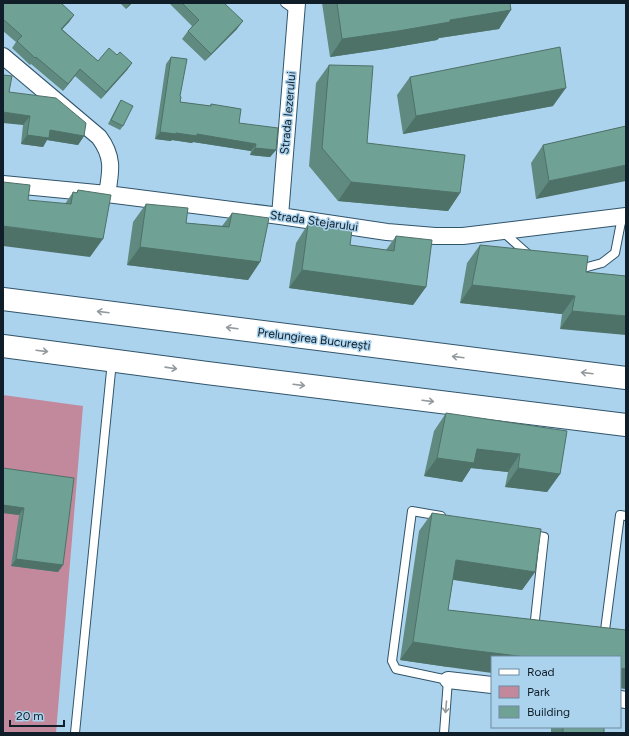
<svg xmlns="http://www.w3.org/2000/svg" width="629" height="736" font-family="Figtree,sans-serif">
	<rect width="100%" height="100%" fill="#acd3ee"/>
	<path fill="#c2899c" d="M3 395 83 406 56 733H3Z"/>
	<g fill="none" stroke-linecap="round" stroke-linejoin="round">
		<g stroke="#30546a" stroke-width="10">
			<path id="lane" d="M285 3 296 11
				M503 232 530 256
				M577 269H580L602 263 615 253 622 217
				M441 516 412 511 392 661 396 669 448 680 444 733
				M529 534 544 537 534 629
				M604 638 620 515 626 516
				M75 733 112 361"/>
		</g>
		<g stroke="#30546a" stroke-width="18">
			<path id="street" d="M3 56 99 137C114 157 111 171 107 194
				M3 184 107 194 280 216 387 232 435 236H463L626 216
				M280 216 297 3
				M448 680 492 685
				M620 699 626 700"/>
		</g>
		<g stroke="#30546a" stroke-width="24">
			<path id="primary" d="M3 299 626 378
				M3 346 207 373 626 425"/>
		</g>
		<use href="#lane" stroke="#fff" stroke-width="8"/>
		<use href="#street" stroke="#fff" stroke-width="16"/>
		<use href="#primary" stroke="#fff" stroke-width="22"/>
	</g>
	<path fill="#608a80" d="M3 3 74 15 69 22 62 29 98 61 117 55 132 63 127 70 101 99 75 76 63 91 31 64 30 65 12 48 16 42 3 31Z
		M120 3H132L126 9Z
		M169 3H224L237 29 205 61 182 39 188 31 192 26Z
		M322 3H510L499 29 439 38 437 40 385 49 330 57Z
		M171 57 180 96V102L210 106 211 104 239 123 276 150 270 157 250 155 251 151 193 142 192 143 172 140 171 141 155 139 166 64Z
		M329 65 367 143 460 193 448 211 338 201 309 166 316 83Z
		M410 77 553 106 403 134 397 95Z
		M9 92 84 136 78 145 47 140 43 147 21 144 23 125Z
		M121 100 123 126 120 130 108 124 119 103Z
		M626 126 536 199 531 163 543 145Z
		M78 190 90 257 65 204 73 192 76 193Z
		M146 204 186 223 222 226 232 213 260 262 248 280 127 265 133 222Z
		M308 224 350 245 386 250 396 236 426 287 413 305 289 288 296 243Z
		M480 245 586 272 626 276 560 329 562 314 460 303 467 263Z
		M446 413 560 474 547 492 505 487 508 472 471 468 462 482 424 476 434 431Z
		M3 468 63 565 58 572 11 566 19 515 3 513Z
		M432 513 535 572 522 590 453 580 448 610 626 630V689L620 688V657L448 667 400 660 419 531Z
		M551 727H604V733H551Z"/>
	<path fill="#4e7168" d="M130 3H132L126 9Z
		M511 10 499 29 439 38 437 40 385 49 330 57 342 39 450 20Z
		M74 15 69 22 56 36 61 29Z
		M243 21 237 29 205 61 211 54Z
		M132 63 127 70 101 99 106 92Z
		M80 69 75 76 63 91 68 84Z
		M566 88 553 106 403 134 416 116Z
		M3 112 30 116 23 125 3 123Z
		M50 130 84 136 78 145 47 140 43 147 21 144 27 135Z
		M160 132 197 134 256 144 251 151 193 142 192 143 172 140 171 141 155 139Z
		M255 148 276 150 270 157 250 155Z
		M626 165V181L536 199 549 181Z
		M351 182 460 193 448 211 338 201Z
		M3 226 103 239 90 257 3 246Z
		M140 247 260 262 248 280 127 265Z
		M302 270 426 287 413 305 289 288Z
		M472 285 575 296 562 314 460 303Z
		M572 311 626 316V335L560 329Z
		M477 449 520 454 508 472 471 468 462 482 424 476 437 458Z
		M518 468 560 474 547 492 505 487Z
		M3 505 24 508 19 515 3 513Z
		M16 559 63 565 58 572 11 566Z
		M456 560 535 572 522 590 443 578Z
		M413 642 526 657H492V673L448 667 400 660Z
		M620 668 626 669V689L620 688Z"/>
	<path fill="#70a195" stroke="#4e7168" d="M3 3H61L74 15 61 29 98 61 109 48 117 55 120 52 132 63 106 92 80 69 68 84 36 57 35 58 17 41 22 36 3 19Z
		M182 3H224L243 21 211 54 188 31 199 20Z
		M337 3H510L511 10 450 20V22L398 31 342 39Z
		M560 47 566 88 416 116 410 77Z
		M171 57 187 59 180 96 181 97 180 102 211 106V104L241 109 239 123 278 128 276 150 255 148 256 144 197 134V136L176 133V134L160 132Z
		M329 65 373 66 367 143 465 155 460 193 351 182 322 148Z
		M3 75 12 76 9 92 56 98 86 123 84 136 50 130 49 138 27 135 30 116 3 112Z
		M121 100 133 106 123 126 111 120Z
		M626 126V165L549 181 543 145Z
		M3 182 30 185 28 200 71 204 73 192 77 193 78 190 111 195 103 239 3 226Z
		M146 204 188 208 186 223 229 227 232 213 269 218 260 262 140 247Z
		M308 224 352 230 350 245 394 251 396 236 432 240 426 287 302 270Z
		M480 245 588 256 586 272 626 276V316L572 311 575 296 472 285Z
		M446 413 567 431 560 474 518 468 520 454 477 449 474 463 437 458Z
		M3 468 74 478 63 565 16 559 24 508 3 505Z
		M432 513 541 529 535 572 456 560 448 610 626 630V669L620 668V657H526L461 649 413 642Z
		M563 727H604V733H563Z"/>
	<defs><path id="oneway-shaft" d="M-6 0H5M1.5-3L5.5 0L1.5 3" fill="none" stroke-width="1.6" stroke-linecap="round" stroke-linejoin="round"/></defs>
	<g stroke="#939a9e">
		<use href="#oneway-shaft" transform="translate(103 312) rotate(-173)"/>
		<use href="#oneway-shaft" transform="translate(232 328) rotate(-173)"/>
		<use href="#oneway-shaft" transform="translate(42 351) rotate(7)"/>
		<use href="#oneway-shaft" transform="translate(458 357) rotate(-173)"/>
		<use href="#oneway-shaft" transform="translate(171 368) rotate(8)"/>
		<use href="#oneway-shaft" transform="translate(587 373) rotate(-173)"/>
		<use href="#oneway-shaft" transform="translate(299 385) rotate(7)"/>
		<use href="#oneway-shaft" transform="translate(428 401) rotate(7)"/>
		<use href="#oneway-shaft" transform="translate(446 707) rotate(95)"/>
	</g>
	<g text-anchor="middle" stroke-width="3" stroke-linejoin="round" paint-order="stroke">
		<g font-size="12" fill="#0f1e28" stroke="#acd3ee">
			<text transform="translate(288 113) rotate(-85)" y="4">Strada Iezerului</text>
			<text transform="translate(314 221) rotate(8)" y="4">Strada Stejarului</text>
			<text transform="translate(314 339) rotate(7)" y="4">Prelungirea București</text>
		</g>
	</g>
	<rect width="629" height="736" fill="none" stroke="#0f1e28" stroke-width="8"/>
	<rect x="491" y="656" width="130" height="72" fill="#acd3ee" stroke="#6d8b9f"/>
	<rect x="499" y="669" width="20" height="6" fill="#ffffff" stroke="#6d8b9f"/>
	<text x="527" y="676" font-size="12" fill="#0f1e28">Road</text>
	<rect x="499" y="686" width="20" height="12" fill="#c2899c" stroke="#6d8b9f"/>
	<text x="527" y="696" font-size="12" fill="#0f1e28">Park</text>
	<rect x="499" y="706" width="20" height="12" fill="#70a195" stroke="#6d8b9f"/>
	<text x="527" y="716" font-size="12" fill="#0f1e28">Building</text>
	<path d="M10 720v6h54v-6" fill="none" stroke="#0f1e28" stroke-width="2"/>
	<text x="16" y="720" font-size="12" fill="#0f1e28" stroke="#acd3ee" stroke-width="3" paint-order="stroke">20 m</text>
</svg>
